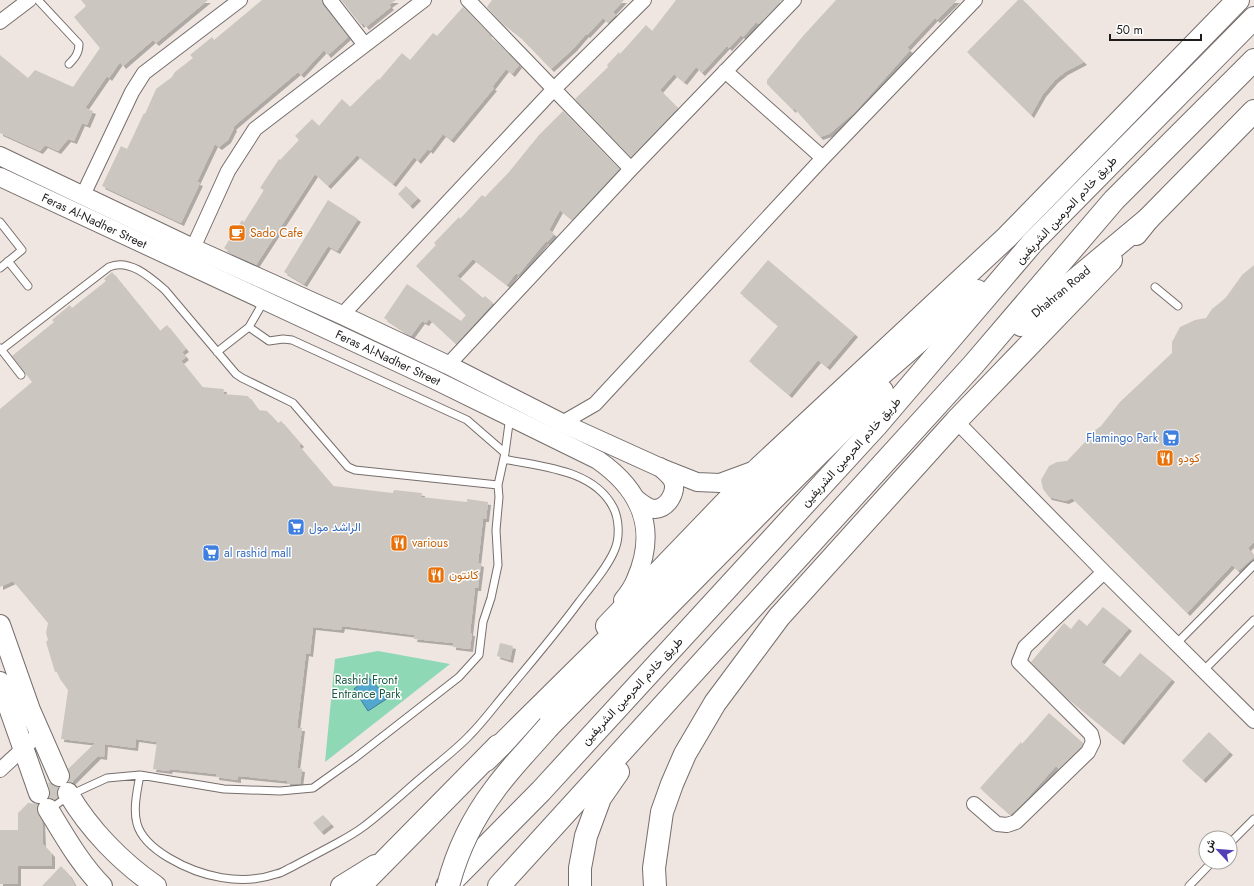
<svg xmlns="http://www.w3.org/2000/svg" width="1254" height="886" font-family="Jost,Vazirmatn,sans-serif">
	<defs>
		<filter id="shadow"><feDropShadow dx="3" dy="3" stdDeviation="0" flood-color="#0004"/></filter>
	</defs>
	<rect width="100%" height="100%" fill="#efe6e2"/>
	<path fill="#8ed8b6" d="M378 651 450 664 325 762 335 659Z"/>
	<path fill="#52a7ce" stroke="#427d98" d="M368 677 388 698 368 711 354 689Z"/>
	<path fill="#cbc6bf" filter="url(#shadow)" d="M81 0H208L156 43 153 40 123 66 120 62 109 78 107 76 85 108 93 111 87 125 82 123 74 141 68 139 58 151 45 145 40 151 0 133V55L28 78 35 70 73 87 100 48 74 17 86 6Z
		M262 0H322L323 5 348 37 328 55 324 50 301 75 298 72 233 127 234 128 228 140 219 147 215 144 197 182 200 183 181 223 102 186 121 146 127 149 144 113 145 114 156 89 172 77 175 72 193 58 190 55 212 37 214 40Z
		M341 0H396L389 5 391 7 366 27 363 23 361 25Z
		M492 0H624L613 12 616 15 608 23 603 18 587 35 586 34 574 48 551 69 519 36 500 21 487 7Z
		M676 0H782L759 24 756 22 743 37 741 35 729 48 727 46 702 73 696 67 684 82 674 74 660 90 678 108 631 157 575 99 608 67 607 65 619 52 620 54 646 25 652 31Z
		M836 0H957L937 20 935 18 907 48 910 50 855 112 829 134 820 137 794 108 793 110 767 84V80L803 36Z
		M1018 0H1023L1084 62 1065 72 1055 80 1043 94 1031 115 967 52Z
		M463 7 489 34 488 35 498 43 519 65 512 74 506 69 492 87 494 88 451 140 443 134 430 151 428 149 418 161 414 157 393 184 357 155 328 186 315 174 256 265 236 256 224 248 242 220 244 222 264 190 260 188 279 159 280 160 299 140 295 136 312 119 319 126 342 99 350 107 378 79 379 80 402 53 410 60 433 33 437 36Z
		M563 111 619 169 572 220 560 210 549 230 554 234 547 242 546 241 518 275 516 273 507 285 473 259 457 276 483 298 485 296 493 303 456 344 429 319 426 323 422 321 411 336 384 318 407 284 461 321 466 315 416 266 436 245 434 243 459 217 460 219 482 195 485 197 509 172 539 135Z
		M406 186 418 198 410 206 398 194Z
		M328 200 358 219 337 251 328 246 304 284 284 272Z
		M768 260 855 334 827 367 818 360 789 395 749 361 778 326 740 293Z
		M1254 265V542L1248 548 1254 557 1238 571 1232 565 1187 613 1072 498 1066 501 1049 497 1043 489 1041 480 1049 466 1057 462 1067 461 1085 442 1090 434 1101 426 1120 402 1172 353V342L1180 327 1195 320 1206 318 1212 309 1222 301 1227 296 1242 275Z
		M112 272 160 331 167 325 186 349 182 352 186 357 181 361 202 387 224 389 223 394 248 396 258 410 267 411 278 423 281 421 301 444 299 446 333 486 393 493 394 490 422 493 421 497 467 502V499L488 502 486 519H483L478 563 481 564 478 588H475L470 633H472L470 649 453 647V643L414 639 415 635 342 626 341 630 313 627 310 654 306 653 297 728H302L297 768 302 769 300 784H287V781L238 776V780L216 777V774L170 769 169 771 153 769 157 742 136 739 135 748 105 744 104 757 98 756 72 782H69L70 777 68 769 95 743 61 739 68 690 60 679 57 672H55L46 642 48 640 46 633 48 623 13 581 0 587V409L32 382 12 356 54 322 52 320 70 305 72 308 106 281 104 279Z
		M1103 607 1129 628 1101 662 1120 677 1140 653 1172 679 1121 742 1065 696 1031 662 1064 623 1071 629 1079 619 1087 626Z
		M500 643 513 646 510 660 497 656Z
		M1049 713 1083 743 1081 747 1059 769 1056 766 1024 802 1010 815 980 788 1021 742 1022 744Z
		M1209 732 1230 752 1203 780 1182 761Z
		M49 782 53 785 58 787 57 793 58 798 54 800 49 798 50 790 48 783Z
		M28 803 38 804 37 810 42 821 43 844 52 854V866H18V884H0V830H18V813Z
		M323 815 331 824 321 832 313 823Z
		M61 866 69 875 75 886H42Z"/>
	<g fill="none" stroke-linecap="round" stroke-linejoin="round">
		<g stroke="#766e6b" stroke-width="9">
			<path id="service" d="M38 0 79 44C79 53 75 58 69 64
				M0 222 22 250 0 268
				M8 261 28 286
				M1155 287 1178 306
				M249 327 264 301
				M0 348 21 375
				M1 350 109 267C129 258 150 277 165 290L236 374 242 378 293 403 348 467 355 470 498 485
				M217 352 249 327 269 341 283 339 292 340 467 420 505 453
				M1176 644 1254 565
				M1204 670 1254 620
				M140 775C132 816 130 835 169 858 201 877 241 886 276 874 282 873 287 869 292 867 307 859 322 851 337 843 346 838 355 833 363 827 383 812 402 794 422 777 438 763 456 750 470 735 484 721 496 704 509 689 533 660 557 632 579 602 591 586 608 567 615 549 620 537 619 518 613 507 593 469 541 467 504 459
				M50 809 70 795 107 778 140 775 224 789 280 791 313 788 355 758 459 677 479 655 483 622 491 598 498 565 496 530 499 497 498 485 505 453 510 416
				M1230 843 1254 819
				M1189 886 1212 862"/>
		</g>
		<g stroke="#766e6b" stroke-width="16">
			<path id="minor" d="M330 0 365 45
				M468 0 631 169
				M0 22 29 0
				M725 71 823 158
				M83 195 132 92 144 73 240 0
				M193 248 228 171 255 129 424 0
				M342 315 554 89 644 0
				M448 365 631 169 794 0
				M956 421 1104 572 1254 721
				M562 423 595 404 823 158 975 0
				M0 770 40 733
				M974 804 997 824 1007 825 1016 822 1088 752 1093 742 1091 734 1019 662 1025 647 1104 572"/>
		</g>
		<g stroke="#766e6b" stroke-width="20">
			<g id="tertiary">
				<path d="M0 156 193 248 342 315 448 365 562 423 659 467 697 482 720 483 758 469"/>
				<path id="s1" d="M0 177 431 378 598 460C641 490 658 529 636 579 633 587 628 594 623 600"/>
				<path d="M636 499C642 504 648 509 655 509 668 508 677 492 673 481 670 475 664 471 660 467"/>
			</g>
		</g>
		<g stroke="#766e6b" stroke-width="22">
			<path id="secondary" d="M0 625 30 710 59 776
				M0 682 39 793
				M68 793C89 829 121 862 156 886
				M48 809C64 835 80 864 102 886
				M341 886 375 865"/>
		</g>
		<g stroke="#766e6b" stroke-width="24">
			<path id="primary" d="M1136 234 1148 219 1254 111
				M607 626 759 468 1007 237 1238 0
				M360 886 498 746
				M655 886 654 868 662 812 672 784 685 754 715 703 779 617 956 421 1111 260"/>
		</g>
		<g stroke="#766e6b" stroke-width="24">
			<g id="motorway">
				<path id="s2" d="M1021 325 1148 219"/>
				<path d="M549 726 769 503 882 391"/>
				<path d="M486 760 841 409 977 291"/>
				<path d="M447 886 541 791 876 426 1033 242 1254 18"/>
				<path d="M499 886 973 365 1114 200 1254 60"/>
				<path d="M580 886V868L586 836 600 798 618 772"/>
			</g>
		</g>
		<use href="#service" stroke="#fff" stroke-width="7"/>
		<use href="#minor" stroke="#fff" stroke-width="14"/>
		<use href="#tertiary" stroke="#fff" stroke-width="18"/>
		<use href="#secondary" stroke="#fff" stroke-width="20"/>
		<use href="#primary" stroke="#fff" stroke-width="22"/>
		<use href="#motorway" stroke="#fff" stroke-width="22"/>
		<g stroke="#766e6b" stroke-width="24" stroke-linecap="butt">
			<path id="motorway-bridge" d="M448 886C457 851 473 818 495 789 511 767 531 747 549 726"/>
		</g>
		<use href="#motorway-bridge" stroke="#fff" stroke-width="22"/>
	</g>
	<defs>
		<g id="cafe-square" transform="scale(0.9)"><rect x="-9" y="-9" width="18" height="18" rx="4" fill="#e8710a" stroke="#fff"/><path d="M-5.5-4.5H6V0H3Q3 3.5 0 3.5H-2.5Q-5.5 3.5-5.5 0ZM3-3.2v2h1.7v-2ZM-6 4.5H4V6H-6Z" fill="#fff"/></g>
		<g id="supermarket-square" transform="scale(0.9)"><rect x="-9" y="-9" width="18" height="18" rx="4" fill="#3f7fe0" stroke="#fff"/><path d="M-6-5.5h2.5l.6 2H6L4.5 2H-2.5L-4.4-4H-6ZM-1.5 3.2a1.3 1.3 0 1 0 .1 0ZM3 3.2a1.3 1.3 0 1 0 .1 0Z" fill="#fff"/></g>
		<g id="restaurant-square" transform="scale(0.9)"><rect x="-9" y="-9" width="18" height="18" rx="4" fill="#e8710a" stroke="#fff"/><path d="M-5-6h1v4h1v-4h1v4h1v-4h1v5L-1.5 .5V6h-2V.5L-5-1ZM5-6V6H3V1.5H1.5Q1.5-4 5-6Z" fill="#fff"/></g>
	</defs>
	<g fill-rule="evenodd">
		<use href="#cafe-square" x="237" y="233"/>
		<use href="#supermarket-square" x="1171" y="438"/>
		<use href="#restaurant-square" x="1165" y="458"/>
		<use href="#supermarket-square" x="296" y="527"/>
		<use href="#restaurant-square" x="399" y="543"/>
		<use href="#supermarket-square" x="211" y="553"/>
		<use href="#restaurant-square" x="436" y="575"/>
	</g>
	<g text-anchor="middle" stroke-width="3" stroke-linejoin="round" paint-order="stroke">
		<g font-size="12" fill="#1e1b1a" stroke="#fff">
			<text transform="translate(1066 210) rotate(-47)" y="4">طريق خادم الحرمين الشريفين</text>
			<text dy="4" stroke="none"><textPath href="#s1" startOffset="104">Feras Al-Nadher Street</textPath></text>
			<text dy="4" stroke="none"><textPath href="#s2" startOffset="52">Dhahran Road</textPath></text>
			<text dy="4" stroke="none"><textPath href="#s1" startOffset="428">Feras Al-Nadher Street</textPath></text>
			<text transform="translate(851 452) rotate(-48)" y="4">طريق خادم الحرمين الشريفين</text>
			<text transform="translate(632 691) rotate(-47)" y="4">طريق خادم الحرمين الشريفين</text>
		</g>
		<g font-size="12" fill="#c56008" stroke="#fff" text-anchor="start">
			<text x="250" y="237">Sado Cafe</text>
			<text x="1178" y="462">كودو</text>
			<text x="412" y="547">various</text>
			<text x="449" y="579">كانتون</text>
		</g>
		<g font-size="12" fill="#366cbe" stroke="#fff" text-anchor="start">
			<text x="1158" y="442" text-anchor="end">Flamingo Park</text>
			<text x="309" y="531">الراشد مول</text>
			<text x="224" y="557">al rashid mall</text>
		</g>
		<g font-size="12" fill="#1a5c44" stroke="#fff">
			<text x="366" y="684">Rashid Front<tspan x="366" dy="14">Entrance Park</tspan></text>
		</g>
	</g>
	<g transform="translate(1218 850) rotate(296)"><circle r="19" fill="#ffffff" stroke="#a5a4a3"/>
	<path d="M0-3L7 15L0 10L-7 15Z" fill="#523eb6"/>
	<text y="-6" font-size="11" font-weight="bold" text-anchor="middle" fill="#1e1b1a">ش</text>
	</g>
	<path d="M1110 34v6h91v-6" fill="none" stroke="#1e1b1a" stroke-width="2"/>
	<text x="1116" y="34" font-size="12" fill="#1e1b1a" stroke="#ffffff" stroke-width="3" paint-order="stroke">50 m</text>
</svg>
